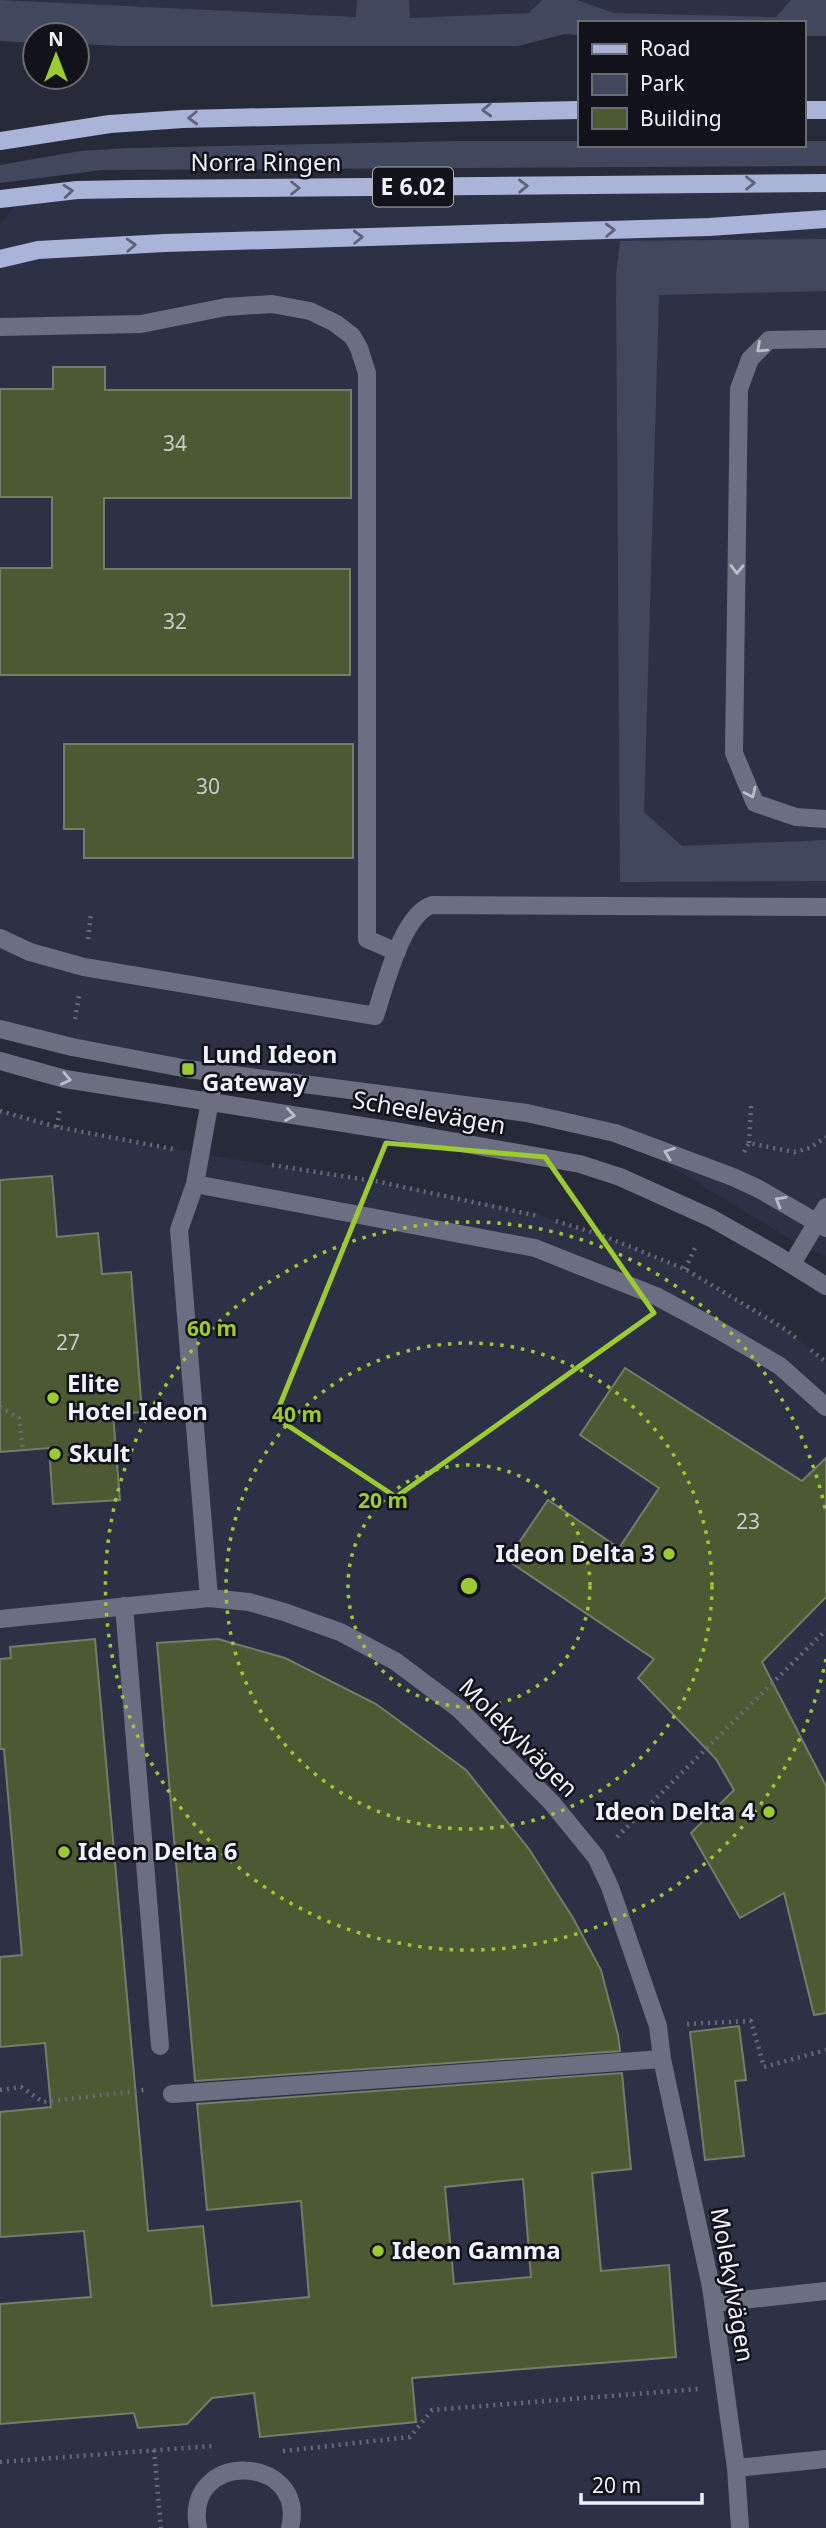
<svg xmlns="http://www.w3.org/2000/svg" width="826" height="2528" font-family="'Noto Sans',sans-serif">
	<rect width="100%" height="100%" fill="#272a39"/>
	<path fill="#2d3146" d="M0 0H826V15L0 33Z
		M826 183V1256L802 1246 615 1133 0 1029V225L24 195Z
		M0 1111 57 1127 200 1154 380 1182 528 1212 601 1235 685 1269 785 1329 826 1362V2528H0Z"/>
	<path fill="#41475d" d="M0 0 356 17 357 0H409L410 18 529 13 542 0H577L614 13 776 17 791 0H826V36H803V23H579V35L565 34 518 46H122L77 44V35H35V43L0 41Z
		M462 141H579V145H803V141H826V166L102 170 0 183V165L80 151 129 148Z
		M826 239V291L659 295 644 812 682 846 826 840V881L620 882 616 275 620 241Z"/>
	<path fill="#4b5a32" stroke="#757c6a" stroke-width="2" fill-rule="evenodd" d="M53 367H105V390H351V498H104V569H350V675H0V568H52V497H0V389H53Z
		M64 744H353V858H84V829H64Z
		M52 1176 57 1237 98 1233 102 1274 131 1272 142 1412 113 1414 120 1500 53 1504 49 1448 0 1452V1180Z
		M625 1368 802 1481 826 1458V1597L762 1662 826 1786V2013L814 2015 784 1893 740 1918 691 1833 734 1790 716 1759 638 1678 654 1659 507 1560 548 1500 619 1548 659 1488 580 1435Z
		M95 1639 148 2231 203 2226 212 2306 309 2297 301 2201 207 2210 197 2104 622 2073 631 2169 592 2173 601 2271 669 2265 676 2357 412 2378 416 2422 260 2437 254 2393 212 2398 187 2424 138 2428 134 2413 0 2424V2304L91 2297 84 2231 0 2237V2112L51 2107 45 2043 0 2047V1957L22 1955 4 1749H0V1659L11 1658 10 1647ZM523 2179 531 2277 454 2284 445 2187Z
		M218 1639 285 1658 376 1704 466 1770 529 1849 573 1918 601 1970 618 2035 620 2051 195 2081 157 1643Z
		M739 2026 746 2080 735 2081 744 2156 705 2160 690 2032Z"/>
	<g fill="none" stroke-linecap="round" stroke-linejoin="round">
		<path stroke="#676a77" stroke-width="4.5" stroke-dasharray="2 5" stroke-linecap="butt" d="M88 939 91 915
			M75 1019 79 996
			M0 1111 57 1127 173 1149
			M57 1127 60 1107
			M749 1143 751 1106
			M744 1152 749 1143 794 1152 810 1148 826 1137
			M272 1165 380 1182 538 1216
			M556 1221 601 1235 685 1269 785 1329 799 1340
			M685 1269 697 1244
			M811 1350 826 1362
			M0 1407 19 1418 23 1450
			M617 1837 826 1630
			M687 2024 751 2021 764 2067 826 2050
			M0 2090 21 2087 43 2102 144 2090
			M154 2450 161 2528
			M283 2451 410 2437 432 2410 698 2389
			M0 2462 212 2446"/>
		<path stroke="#6b6f81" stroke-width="18" d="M0 327 141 324 226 307 272 304 310 311 335 323 352 336 359 348 367 373V939L397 952
			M826 339 769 340 750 359 739 389 734 753 755 803 796 817 826 819
			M0 938 30 952 84 967 375 1016C385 987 402 914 432 905L826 907
			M0 1029 72 1047 188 1069 527 1113 615 1133 733 1177 759 1189 826 1228
			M0 1061 65 1079 400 1132 580 1164 620 1177 711 1218 773 1253 826 1286
			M215 1073 195 1184 179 1230 209 1598 249 1602 284 1612 340 1632 395 1661 459 1709 552 1803 596 1857 610 1887 658 2026 662 2059 711 2287 736 2468 740 2528
			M195 1184 535 1248 656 1296 717 1329 780 1366 826 1407
			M792 1264 826 1207
			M124 1606 160 2046
			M0 1619 209 1598
			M172 2094 662 2059
			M714 2303 826 2291
			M736 2468 826 2459
			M198 2528C183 2449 308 2454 290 2528"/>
		<path stroke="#aab3d8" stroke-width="18" d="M803 110H826
			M0 141 110 124 183 119 579 110
			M0 199 77 190 131 189 826 183
			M0 259 38 250 165 243 709 227 826 219"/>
	</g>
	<defs><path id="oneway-chevron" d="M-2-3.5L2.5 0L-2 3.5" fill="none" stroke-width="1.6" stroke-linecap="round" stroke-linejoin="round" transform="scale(1.75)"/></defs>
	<g stroke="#5e6379">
		<use href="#oneway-chevron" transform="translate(487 110) rotate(178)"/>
		<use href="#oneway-chevron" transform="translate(193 118) rotate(178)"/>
		<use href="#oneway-chevron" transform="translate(750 183) rotate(-1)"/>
		<use href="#oneway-chevron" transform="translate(523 186) rotate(-1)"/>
		<use href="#oneway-chevron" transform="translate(295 188)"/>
		<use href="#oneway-chevron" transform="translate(68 191) rotate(-5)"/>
		<use href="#oneway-chevron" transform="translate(610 230) rotate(-2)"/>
		<use href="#oneway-chevron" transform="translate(358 237) rotate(-2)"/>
		<use href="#oneway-chevron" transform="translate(131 245) rotate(-3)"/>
	</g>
	<g stroke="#babecb">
		<use href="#oneway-chevron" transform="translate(761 348) rotate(138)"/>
		<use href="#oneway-chevron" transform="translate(737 569) rotate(91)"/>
		<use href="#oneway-chevron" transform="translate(751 793) rotate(65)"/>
		<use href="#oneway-chevron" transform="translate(66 1079) rotate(12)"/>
		<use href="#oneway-chevron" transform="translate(290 1115) rotate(9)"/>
		<use href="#oneway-chevron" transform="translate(669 1153) rotate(-160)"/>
		<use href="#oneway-chevron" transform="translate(780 1201) rotate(-150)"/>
	</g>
	<path fill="none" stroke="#9cca31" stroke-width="5" stroke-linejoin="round" d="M386 1143 545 1157 654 1313 396 1497 275 1417Z"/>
	<g fill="none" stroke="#9cca31" stroke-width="3.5" stroke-dasharray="3.5 7">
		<circle cx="469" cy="1586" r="121"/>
		<circle cx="469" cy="1586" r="243"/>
		<path d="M826 1659A364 364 0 1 1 826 1513"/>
	</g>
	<g fill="#9cca31" stroke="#12131a" stroke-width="2.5">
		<rect x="181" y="1062" width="14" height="14" rx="3.5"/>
		<circle cx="53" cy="1398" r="7"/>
		<circle cx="55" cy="1454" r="7"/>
		<circle cx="669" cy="1554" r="7"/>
		<circle cx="769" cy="1812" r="7"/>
		<circle cx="64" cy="1852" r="7"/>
		<circle cx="378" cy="2251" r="7"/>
	</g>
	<g text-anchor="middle" stroke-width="5" stroke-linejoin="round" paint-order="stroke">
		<g font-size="21" fill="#c6ccca">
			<text x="175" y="451">34</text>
			<text x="175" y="629">32</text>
			<text x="208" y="794">30</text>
			<text x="68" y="1350">27</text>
			<text x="748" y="1529">23</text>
		</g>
		<rect fill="#12131a" stroke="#adafb8" stroke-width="2" x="373" y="167.5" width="80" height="39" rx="5"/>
		<g font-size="23" font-weight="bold" fill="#eff2fc">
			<text x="413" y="195">E 6.02</text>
		</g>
		<g font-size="24" fill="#eff2fc" stroke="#12131a">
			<text x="266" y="171">Norra Ringen</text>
			<text transform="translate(429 1113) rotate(10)" y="8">Scheelevägen</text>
			<text transform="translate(518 1738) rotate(45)" y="8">Molekylvägen</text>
			<text transform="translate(732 2285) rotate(80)" y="8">Molekylvägen</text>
		</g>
		<g font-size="24" font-weight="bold" fill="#eff2fc" stroke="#12131a" text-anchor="start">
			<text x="202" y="1063">Lund Ideon<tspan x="202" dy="28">Gateway</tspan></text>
			<text x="67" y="1392">Elite<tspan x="67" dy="28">Hotel Ideon</tspan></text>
			<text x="69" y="1462">Skult</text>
			<text x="655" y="1562" text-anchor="end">Ideon Delta 3</text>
			<text x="755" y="1820" text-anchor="end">Ideon Delta 4</text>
			<text x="78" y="1860">Ideon Delta 6</text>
			<text x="392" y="2259">Ideon Gamma</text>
		</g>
	</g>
	<circle cx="469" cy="1586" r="10" fill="#9cca31" stroke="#12131a" stroke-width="3.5"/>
	<g font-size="21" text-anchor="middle" font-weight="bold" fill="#9cca31" stroke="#12131a" stroke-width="5" stroke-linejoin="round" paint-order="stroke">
		<text x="212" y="1336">60 m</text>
		<text x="297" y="1422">40 m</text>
		<text x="383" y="1508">20 m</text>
	</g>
	<rect x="578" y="21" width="228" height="126" fill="#12131a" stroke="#6a6c74" stroke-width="2"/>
	<rect x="592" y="44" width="35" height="10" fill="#aab3d8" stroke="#6a6c74" stroke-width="2"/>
	<text x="640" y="56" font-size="21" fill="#eff2fc">Road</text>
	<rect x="592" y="74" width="35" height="21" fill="#41475d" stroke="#6a6c74" stroke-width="2"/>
	<text x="640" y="91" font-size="21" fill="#eff2fc">Park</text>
	<rect x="592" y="108" width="35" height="21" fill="#4b5a32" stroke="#6a6c74" stroke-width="2"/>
	<text x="640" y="126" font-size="21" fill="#eff2fc">Building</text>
	<g transform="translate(56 56)"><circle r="33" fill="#12131a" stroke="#6a6c74" stroke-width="2"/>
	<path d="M0-5L12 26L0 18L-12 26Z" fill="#9cca31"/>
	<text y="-10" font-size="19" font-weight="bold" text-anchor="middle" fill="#eff2fc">N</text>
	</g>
	<path d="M581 2493v10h121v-10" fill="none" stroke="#eff2fc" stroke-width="3.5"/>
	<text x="592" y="2493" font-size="21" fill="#eff2fc" stroke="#12131a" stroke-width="5" paint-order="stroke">20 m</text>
</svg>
